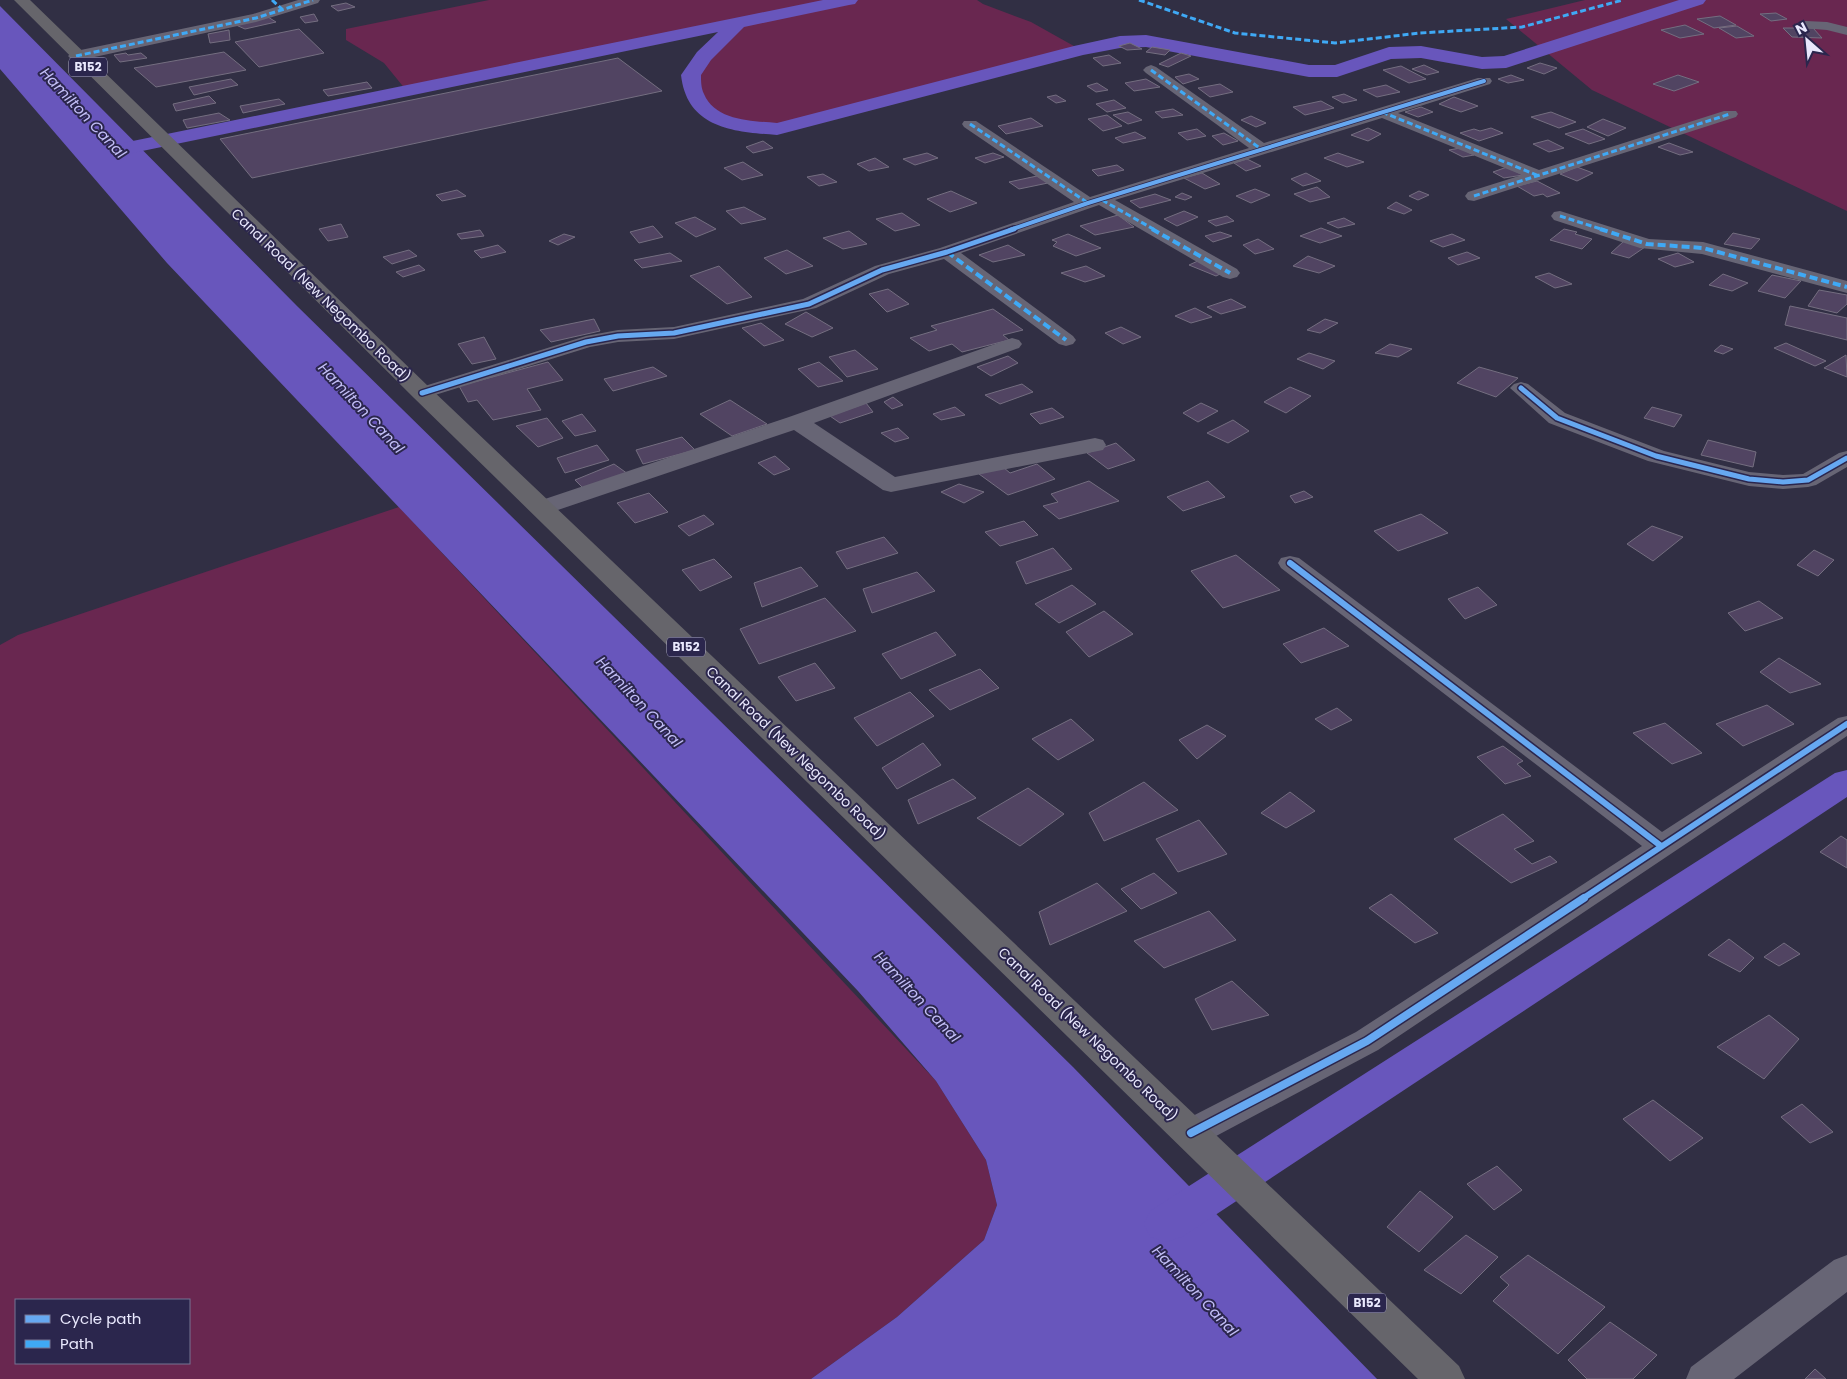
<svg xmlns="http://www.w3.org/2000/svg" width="1847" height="1379" font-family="Poppins,sans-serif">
	<rect width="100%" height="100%" fill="#312f44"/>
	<path fill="#692750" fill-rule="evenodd" d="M489 0H977L983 4 1031 22 1081 50 777 129C748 127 713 126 696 98 692 92 692 82 691 75L704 56 737 23 406 90 384 63 346 40V29Z
		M1585 0H1847V211L1592 90 1506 19Z
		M399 507 936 1081 986 1160 997 1205 984 1240 897 1317 811 1379H0V645L18 635ZM16 1300H189V1363H16Z"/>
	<path fill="#6856bc" d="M0 6 297 306 1073 1067 1377 1379H811L897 1317 984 1240 997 1205 986 1160 936 1081 858 991 167 263 0 69Z"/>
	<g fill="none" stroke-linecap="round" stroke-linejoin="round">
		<path fill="#6856bc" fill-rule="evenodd" d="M823 0H858L855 4 849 5 744 27 711 60 701 75C701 81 701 88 704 94 715 121 753 121 777 123L1074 46 1120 36 1146 35 1309 65H1335L1389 47 1421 46 1482 57 1504 56 1679 0H1706L1703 4 1506 68 1482 69 1421 58 1391 59 1337 77H1309L1146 47 1120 48 1083 55 777 135C733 132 687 128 681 75L697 52 718 32 118 156 111 154 108 150 111 146 118 144Z
			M1847 770V797L1182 1237 1166 1242 1150 1237 1144 1224 1150 1211 1835 773Z"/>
	</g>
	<path fill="#514462" stroke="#746e80" d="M346 3 355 7 338 11 331 6Z
		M1776 13 1787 19 1771 21 1760 14Z
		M314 14 318 21 305 23 300 17Z
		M1720 16 1736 25 1714 28 1697 19Z
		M268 17 276 22 245 29 236 25Z
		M1685 25 1704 34 1680 38 1661 30Z
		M1737 26 1754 36 1736 38 1719 28Z
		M1783 28H1813L1822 38 1792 37Z
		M299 29 324 53 259 67 235 42Z
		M229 30 230 40 210 43 208 34Z
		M1130 43 1142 49 1127 50 1119 46Z
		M1152 47 1170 50 1165 55 1146 52Z
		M224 52 246 70 156 87 134 68Z
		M126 53 128 55 141 53 147 58 120 62 114 55Z
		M1181 53 1191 56 1168 67 1159 64Z
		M1109 55 1121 63 1103 66 1093 58Z
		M618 58 662 91 252 178 220 139Z
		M1540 63 1557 68 1544 74 1527 68Z
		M1424 65 1439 72 1427 75 1412 69Z
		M1401 66 1426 79 1409 83 1383 70Z
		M1189 74 1199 79 1183 84 1175 77Z
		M1511 75 1524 80 1508 83 1498 79Z
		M1678 75 1699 82 1674 91 1653 84Z
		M231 79 238 85 194 95 189 87Z
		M1146 79 1160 87 1134 91 1125 83Z
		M367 82 372 88 328 96 323 90Z
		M1097 83 1108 90 1096 92 1087 86Z
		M1220 84 1233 92 1210 97 1198 88Z
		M1386 85 1400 92 1377 97 1363 90Z
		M1344 94 1357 100 1343 103 1332 97Z
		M1056 95 1066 101 1056 103 1047 97Z
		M209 96 216 103 176 111 173 104Z
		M1454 97 1478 106 1461 112 1439 104Z
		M279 99 285 104 243 113 240 106Z
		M1114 100 1126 108 1107 112 1096 104Z
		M1321 101 1334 108 1305 115 1293 107Z
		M1421 107 1433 112 1418 117 1405 112Z
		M1173 109 1183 115 1162 118 1155 112Z
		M1128 112 1142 120 1128 124 1113 115Z
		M1551 112 1576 122 1559 128 1531 117Z
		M219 113 230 120 187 128 183 120Z
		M1107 115 1122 126 1103 131 1088 119Z
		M1251 116 1266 123 1256 127 1241 120Z
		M1031 118 1043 126 1006 134 998 126Z
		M1603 119 1626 128 1608 136 1587 127Z
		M1368 128 1381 134 1368 141 1351 135Z
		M1491 128 1503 133 1479 141 1460 133 1474 129 1480 131Z
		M1197 129 1206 136 1187 140 1178 133Z
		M1583 129 1605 139 1589 144 1565 134Z
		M1135 132 1146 138 1123 143 1115 138Z
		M1224 133 1238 141 1223 145 1212 136Z
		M1548 140 1564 148 1549 152 1533 144Z
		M763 141 773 148 753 153 746 147Z
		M1669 143 1693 152 1680 155 1658 147Z
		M1460 148 1474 155 1463 157 1449 150Z
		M927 153 938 158 915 165 903 159Z
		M993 153 1004 157 985 163 975 158Z
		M1338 153 1364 162 1347 167 1324 158Z
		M875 158 889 167 869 171 857 164Z
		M1247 159 1261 166 1246 171 1234 163Z
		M743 162 763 175 742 180 724 168Z
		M1117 165 1124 170 1098 176 1092 170Z
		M1507 167 1523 175 1504 178 1493 172Z
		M1577 167 1593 173 1577 181 1560 174Z
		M1202 173 1220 184 1205 189 1184 178Z
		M1306 173 1321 181 1303 186 1291 179Z
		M823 174 837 182 819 186 807 177Z
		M1037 176 1048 183 1019 189 1009 182Z
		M1537 181 1560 193 1547 197 1543 194 1534 196 1517 186Z
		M1317 187 1330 197 1310 202 1294 194Z
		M1255 189 1270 195 1251 203 1236 196Z
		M457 190 466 196 442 201 436 195Z
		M951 191 977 203 950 212 927 199Z
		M1419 191 1429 195 1418 200 1409 196Z
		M1182 193 1192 197 1185 200 1175 197Z
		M1155 194 1171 200 1140 208 1130 201Z
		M1396 202 1412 210 1404 214 1387 208Z
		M744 207 766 219 741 224 726 211Z
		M1184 211 1198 217 1177 226 1164 219Z
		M902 213 920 225 895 231 876 219Z
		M1118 215 1134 227 1095 235 1080 226Z
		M1227 216 1234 221 1216 226 1208 221Z
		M695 217 716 229 696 237 675 223Z
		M1344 218 1355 224 1338 228 1327 223Z
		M341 224 348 237 328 241 319 229Z
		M653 226 663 237 639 243 630 232Z
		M1321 228 1342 236 1320 243 1300 236Z
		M1564 229 1577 232 1575 234 1592 239 1582 249 1550 240Z
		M480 230 484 236 461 239 457 234Z
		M849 231 867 244 843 249 823 238Z
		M1220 232 1232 236 1213 242 1205 236Z
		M1733 233 1760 239 1751 249 1724 244Z
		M564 234 575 237 558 245 549 241Z
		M1068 234 1101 248 1076 256 1053 246 1057 242 1052 240Z
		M1452 234 1465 240 1443 247 1430 241Z
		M1258 239 1274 249 1255 254 1243 245Z
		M1624 241 1645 247 1629 258 1611 253Z
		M498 245 506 252 481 258 474 251Z
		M1008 245 1025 255 993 262 979 255Z
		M409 250 417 256 392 264 383 257Z
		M787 250 813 266 786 274 764 258Z
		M1467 252 1480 258 1458 265 1448 258Z
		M670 253 682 261 642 268 634 260Z
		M1678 253 1694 262 1675 267 1658 259Z
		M1308 256 1335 266 1319 273 1293 266Z
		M1200 260 1222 273 1216 276 1189 265Z
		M419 265 425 270 403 277 396 272Z
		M719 266 752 297 727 304 690 276Z
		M1086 266 1105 276 1085 282 1061 273Z
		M1549 273 1572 284 1555 288 1535 277Z
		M1723 274 1748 283 1732 291 1709 285Z
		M1772 275 1801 281 1785 298 1758 291Z
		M888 289 909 304 887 312 869 294Z
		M1819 290 1847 295V304L1837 313 1808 306Z
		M1231 299 1246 307 1221 314 1207 307Z
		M1790 306 1847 318V340L1785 325Z
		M1195 308 1212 317 1191 323 1175 316Z
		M993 309 1023 330 1003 335 1009 340 962 352 952 344 929 351 910 338 937 330 931 326Z
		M806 312 833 328 812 337 785 324Z
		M594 319 600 331 551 342 540 330Z
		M1325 319 1338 323 1320 333 1307 330Z
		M761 323 784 340 764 346 742 328Z
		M1121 327 1141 337 1123 344 1105 333Z
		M484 337 496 359 472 364 458 344Z
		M1786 343 1826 361 1815 366 1774 348Z
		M1390 344 1412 349 1398 357 1375 353Z
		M1721 345 1733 349 1723 354 1714 351Z
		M855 350 878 369 847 377 829 357Z
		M1309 353 1335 361 1323 369 1297 359Z
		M1846 355 1847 377 1824 368Z
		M1008 356 1018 363 991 376 977 367Z
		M548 362 563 380 527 389 541 410 493 420 477 400 468 402 459 386Z
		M819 362 843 381 818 387 798 369Z
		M653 367 667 376 613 391 604 379Z
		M1479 367 1518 378 1496 397 1457 383Z
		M1022 384 1033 392 1000 404 985 395Z
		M1290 387 1311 396 1286 413 1264 402Z
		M893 397 903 405 892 409 884 402Z
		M730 400 767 424 732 436 700 414Z
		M866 403 873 412 840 423 830 416Z
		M1201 403 1218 411 1198 422 1183 413Z
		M955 407 965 415 941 420 933 414Z
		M1652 407 1682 415 1674 427 1644 418Z
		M1052 408 1064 417 1040 424 1030 414Z
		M582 414 596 431 575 436 562 421Z
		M547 418 563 438 538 447 516 426Z
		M1233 420 1249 431 1228 443 1207 433Z
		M898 428 909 438 895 442 881 433Z
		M682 437 695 450 643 464 636 450Z
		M1708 440 1756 452 1753 467 1701 455Z
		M1116 443 1135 460 1108 469 1087 453Z
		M597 445 609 460 565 473 557 458Z
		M775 456 790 469 774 475 758 463Z
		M614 464 628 474 583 488 575 480Z
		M1037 464 1055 479 1008 495 979 474 1003 467 1010 473Z
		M1089 481 1119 501 1059 519 1043 506 1058 502 1051 494Z
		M1208 481 1225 497 1183 511 1167 497Z
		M959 484 984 492 964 503 941 492Z
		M1304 491 1313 497 1295 503 1290 496Z
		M649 493 668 512 635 523 617 503Z
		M1421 514 1448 533 1398 551 1374 531Z
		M704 515 714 524 689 536 678 526Z
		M1024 521 1038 535 1000 546 985 532Z
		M1652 526 1683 537 1653 561 1627 544Z
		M884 537 898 553 847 569 836 552Z
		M1053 548 1072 569 1026 584 1016 562Z
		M1814 550 1834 560 1818 576 1797 565Z
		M1236 555 1280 590 1223 608 1191 571Z
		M714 559 732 577 700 591 682 570Z
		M801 567 818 586 762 607 754 583Z
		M917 572 935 591 872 613 863 589Z
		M1072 585 1096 604 1059 623 1035 604Z
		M1478 587 1497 605 1465 619 1448 599Z
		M825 598 856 631 759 664 740 629Z
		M1759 601 1783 618 1745 631 1728 613Z
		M1104 611 1133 634 1089 657 1066 632Z
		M1324 628 1349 646 1301 663 1283 644Z
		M936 632 956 655 901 679 882 654Z
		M1779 658 1821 684 1790 693 1760 672Z
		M815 663 835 688 796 701 778 677Z
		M980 669 999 688 950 710 929 690Z
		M910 692 934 716 877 746 854 718Z
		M1767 705 1794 724 1743 746 1716 724Z
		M1337 708 1352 720 1331 730 1315 719Z
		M1071 719 1094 740 1058 760 1032 739Z
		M1665 723 1702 753 1672 764 1633 733Z
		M1207 725 1226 736 1197 759 1179 740Z
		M923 743 941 765 897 789 882 768Z
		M1503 746 1523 761 1517 764 1531 776 1505 784 1477 757Z
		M953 779 976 798 918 824 908 800Z
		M1144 782 1178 810 1104 841 1089 813Z
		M1028 788 1064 814 1020 846 977 818Z
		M1290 792 1315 811 1286 828 1261 813Z
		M1503 814 1534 841 1514 849 1532 864 1550 856 1557 862 1511 883 1454 839Z
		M1199 820 1227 854 1178 872 1156 839Z
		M1841 836 1847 840V868L1820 852Z
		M1154 873 1177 893 1141 909 1121 889Z
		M1097 883 1127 911 1050 945 1039 912Z
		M1391 894 1438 933 1415 943 1369 908Z
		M1209 911 1236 940 1164 968 1134 941Z
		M1729 939 1754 958 1740 972 1708 955Z
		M1784 943 1800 954 1779 966 1764 957Z
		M1232 981 1269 1015 1212 1030 1195 999Z
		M1769 1015 1799 1039 1764 1079 1717 1047Z
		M1653 1100 1703 1138 1670 1161 1623 1119Z
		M1802 1104 1833 1132 1810 1143 1781 1117Z
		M1497 1166 1522 1190 1494 1210 1467 1184Z
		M1420 1191 1453 1217 1419 1252 1387 1227Z
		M1466 1235 1498 1257 1461 1294 1424 1270Z
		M1528 1255 1605 1307 1558 1354 1493 1301 1509 1285 1500 1277Z
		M1610 1322 1657 1355 1633 1379H1587L1568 1360Z
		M1815 1369 1826 1379H1805Z"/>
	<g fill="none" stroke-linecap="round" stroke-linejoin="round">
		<path fill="#676575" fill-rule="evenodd" d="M298 0H320L318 3 256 22 76 61 71 59 68 56 71 53 76 51 253 14Z
			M1806 21 1827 22 1847 27V35L1827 30 1801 28 1799 25 1801 22Z
			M1151 65 1156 67 1264 143 1478 78H1490L1492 81 1490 84 1398 113 1539 170 1724 111H1736L1738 114 1736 117 1474 201 1468 200 1465 196 1468 192 1522 175 1382 118 1115 200 1237 269 1240 273 1237 277 1230 279 1223 277 1099 205 961 253 1073 336 1076 340 1073 344 1066 346 1059 344 944 259 889 274 816 308 674 339 618 342 590 347 422 399 415 397 411 393 415 389 586 336 618 330 674 327 803 299 875 266 940 248 1074 202 964 127 962 124 964 121H976L1090 197 1249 148 1146 73 1143 70 1146 67Z
			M1560 211 1649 239 1703 242 1847 281V293L1702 254 1640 248 1554 220 1551 216 1554 212Z
			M1012 338 1019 340 1022 344 1019 348 814 423 895 477 1095 438 1103 440 1106 445 1103 450 891 492 883 490 794 430 549 513 541 515 533 513 529 508 533 503 789 417Z
			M1521 382 1528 384 1565 413 1664 451 1749 472 1783 475 1803 474 1839 453 1847 451V467L1816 485 1808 487 1783 489 1749 486 1648 461 1549 423 1510 388 1514 384Z
			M1290 556 1299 558 1662 832 1838 718 1847 716V736L1378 1050 1203 1143 1191 1147 1179 1143 1174 1133 1179 1123 1356 1032 1642 846 1281 568 1278 563 1281 558Z
			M1847 1255V1292L1734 1379H1686L1691 1367 1834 1260Z"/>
		<path fill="#66656b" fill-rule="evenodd" d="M14 0H30L430 388 1459 1366 1465 1379H1418L414 398Z"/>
		<path stroke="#3fa9f5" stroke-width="3" stroke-dasharray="6 3" stroke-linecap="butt" d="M272 0 282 9
			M1139 0 1235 33 1335 43 1420 33 1522 27 1623 0
			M76 56 256 18 313 0
			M1151 70 1261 149
			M1382 112 1539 176
			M970 124 1088 203
			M1474 196 1730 114
			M1102 200 1155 230
			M1560 216 1604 230"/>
		<path stroke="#3fa9f5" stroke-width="4" stroke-dasharray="8 4" stroke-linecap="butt" d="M1152 229 1230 273
			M1600 229 1647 244 1703 248 1847 287
			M947 252 1066 340"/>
		<g stroke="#2b264d" stroke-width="5.5">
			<path id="cycleway-far3" d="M1010 230 1088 203 1484 81"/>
		</g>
		<g stroke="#2b264d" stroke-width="8">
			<path id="cycleway-far2" d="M1521 388 1557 418 1656 456 1749 479 1783 482 1808 480 1847 458
				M422 393 586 342 618 336 674 333 809 304 882 270 947 252 1014 229"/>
		</g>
		<g stroke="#2b264d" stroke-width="9">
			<path id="cycleway-far1" d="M1290 563 1661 846
				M1582 899 1847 724"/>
		</g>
		<g stroke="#2b264d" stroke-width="11">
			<path id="cycleway" d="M1191 1133 1367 1041 1584 898"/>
		</g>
		<use href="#cycleway-far3" stroke="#66a8f1" stroke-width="4"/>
		<use href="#cycleway-far2" stroke="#66a8f1" stroke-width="5"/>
		<use href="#cycleway-far1" stroke="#66a8f1" stroke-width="6"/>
		<use href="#cycleway" stroke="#66a8f1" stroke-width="8"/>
	</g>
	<g text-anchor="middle" stroke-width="4" stroke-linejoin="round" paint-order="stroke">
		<g fill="#2b264d" stroke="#b0aec8" stroke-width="1">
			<rect x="69" y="57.5" width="38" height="19" rx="4"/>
			<rect x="667" y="637.5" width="38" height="19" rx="4"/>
			<rect x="1348" y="1293.5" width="38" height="19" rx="4"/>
		</g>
		<g font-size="12" font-weight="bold" fill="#e9e8fd">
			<text x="88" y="71">B152</text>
			<text x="686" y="651">B152</text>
			<text x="1367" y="1307">B152</text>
		</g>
		<g font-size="14" fill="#e9e8fd" stroke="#2b264d">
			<text transform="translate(321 295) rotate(44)" y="5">Canal Road (New Negombo Road)</text>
			<text transform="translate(796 753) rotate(44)" y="5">Canal Road (New Negombo Road)</text>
			<text transform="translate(1088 1034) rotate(44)" y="5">Canal Road (New Negombo Road)</text>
		</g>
		<g font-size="15" font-style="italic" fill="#c2bef6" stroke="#2b264d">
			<text transform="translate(83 113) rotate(47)" y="5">Hamilton Canal</text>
			<text transform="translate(361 408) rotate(47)" y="5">Hamilton Canal</text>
			<text transform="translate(639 702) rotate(47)" y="5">Hamilton Canal</text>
			<text transform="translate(917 997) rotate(47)" y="5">Hamilton Canal</text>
			<text transform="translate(1195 1291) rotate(47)" y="5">Hamilton Canal</text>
		</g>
	</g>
	<rect x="15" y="1299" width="175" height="65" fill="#2b264d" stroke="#777493"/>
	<rect x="25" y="1315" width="25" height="8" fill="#66a8f1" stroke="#777493"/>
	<text x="60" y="1324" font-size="15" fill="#e9e8fd">Cycle path</text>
	<rect x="25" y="1340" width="25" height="8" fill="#3fa9f5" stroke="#777493"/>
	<text x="60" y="1349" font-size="15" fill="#e9e8fd">Path</text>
	<g transform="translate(1807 40) rotate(333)" stroke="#2b264d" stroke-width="4" paint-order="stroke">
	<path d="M0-4L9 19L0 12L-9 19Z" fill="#e9e8fd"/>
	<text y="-8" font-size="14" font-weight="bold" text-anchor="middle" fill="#e9e8fd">N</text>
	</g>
</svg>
